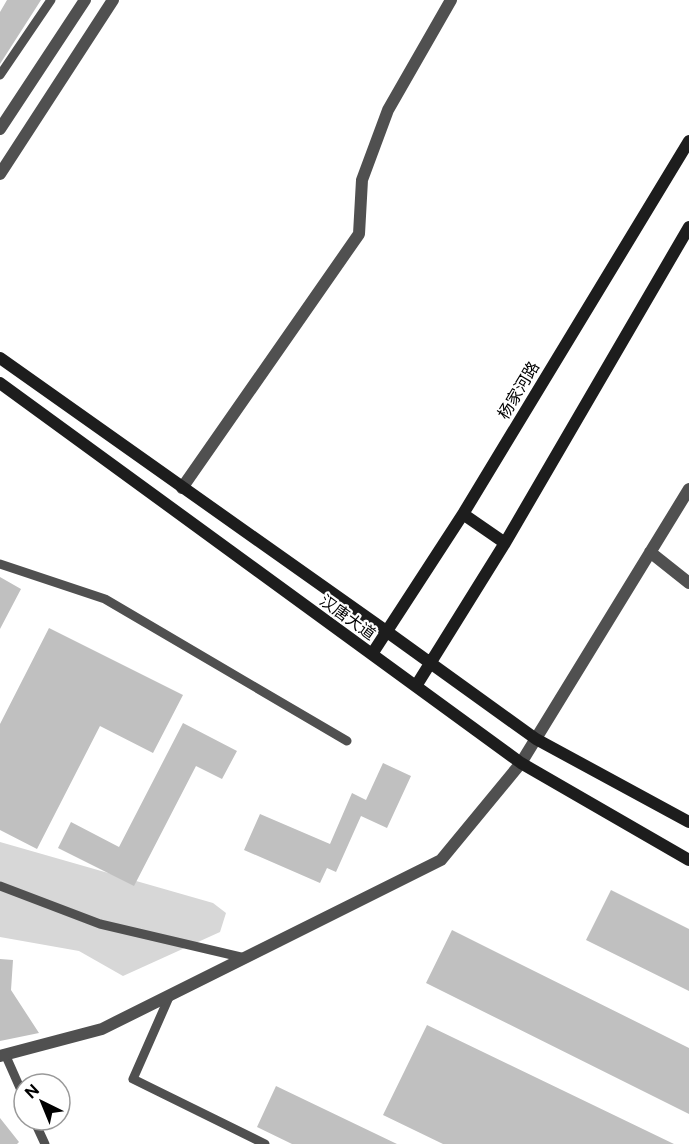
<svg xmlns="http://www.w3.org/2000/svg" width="689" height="1144" font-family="'Public Sans','Noto Sans SC',sans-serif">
	<rect width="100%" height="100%" fill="#fff"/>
	<path fill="#d7d7d7" d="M0 842 213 903 226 913 220 932 123 976 79 951 0 937Z"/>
	<path fill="#c0c0c0" d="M7 0H41L0 64V12Z
		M0 577 21 589 0 629Z
		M49 628 183 695 153 753 100 726 37 849 0 830V724Z
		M183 723 237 751 222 779 196 766 134 886 58 848 71 822 119 847Z
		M383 763 411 776 387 828 361 816 336 872 327 868 320 883 244 850 260 814 330 844 352 793 366 800Z
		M611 890 689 929V991L586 940Z
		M452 930 689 1048V1114L426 983Z
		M0 959 13 960 11 990 39 1033 0 1041Z
		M427 1025 674 1144H443L383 1115Z
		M276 1086 397 1144H292L257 1127Z
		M0 1118 19 1142 17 1144H0Z"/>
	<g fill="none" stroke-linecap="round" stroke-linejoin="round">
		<path stroke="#505050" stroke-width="9" d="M0 75 51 0
			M0 564 105 599 347 741
			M0 886 100 924 245 958
			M170 995 133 1079 265 1144
			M5 1054 24 1097
			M34 1120 45 1144"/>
		<path stroke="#505050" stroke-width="12" d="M0 129 85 0
			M0 174 113 0
			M182 488 359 234 362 180 388 110 451 0
			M650 552 689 583
			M0 1056 102 1029 441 860 521 763 689 489"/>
		<path stroke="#1d1d1d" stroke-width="12" d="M0 358 386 631 536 739 689 822
			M0 383 521 763 689 860
			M463 514 505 543
			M372 654 463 514 689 141
			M416 686 505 543 689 227"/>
	</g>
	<g text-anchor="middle" stroke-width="4.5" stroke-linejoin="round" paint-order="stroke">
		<g font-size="16" fill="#000" stroke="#fff">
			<text transform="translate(518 390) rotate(-59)" y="6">杨家河路</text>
			<text transform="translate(348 617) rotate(36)" y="6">汉唐大道</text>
		</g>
	</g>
	<g transform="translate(42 1102) rotate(317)"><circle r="28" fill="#ffffff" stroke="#999999" stroke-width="1.5"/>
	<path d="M0-4.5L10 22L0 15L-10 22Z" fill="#000000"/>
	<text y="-9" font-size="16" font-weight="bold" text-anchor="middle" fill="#000000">N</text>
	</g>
</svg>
